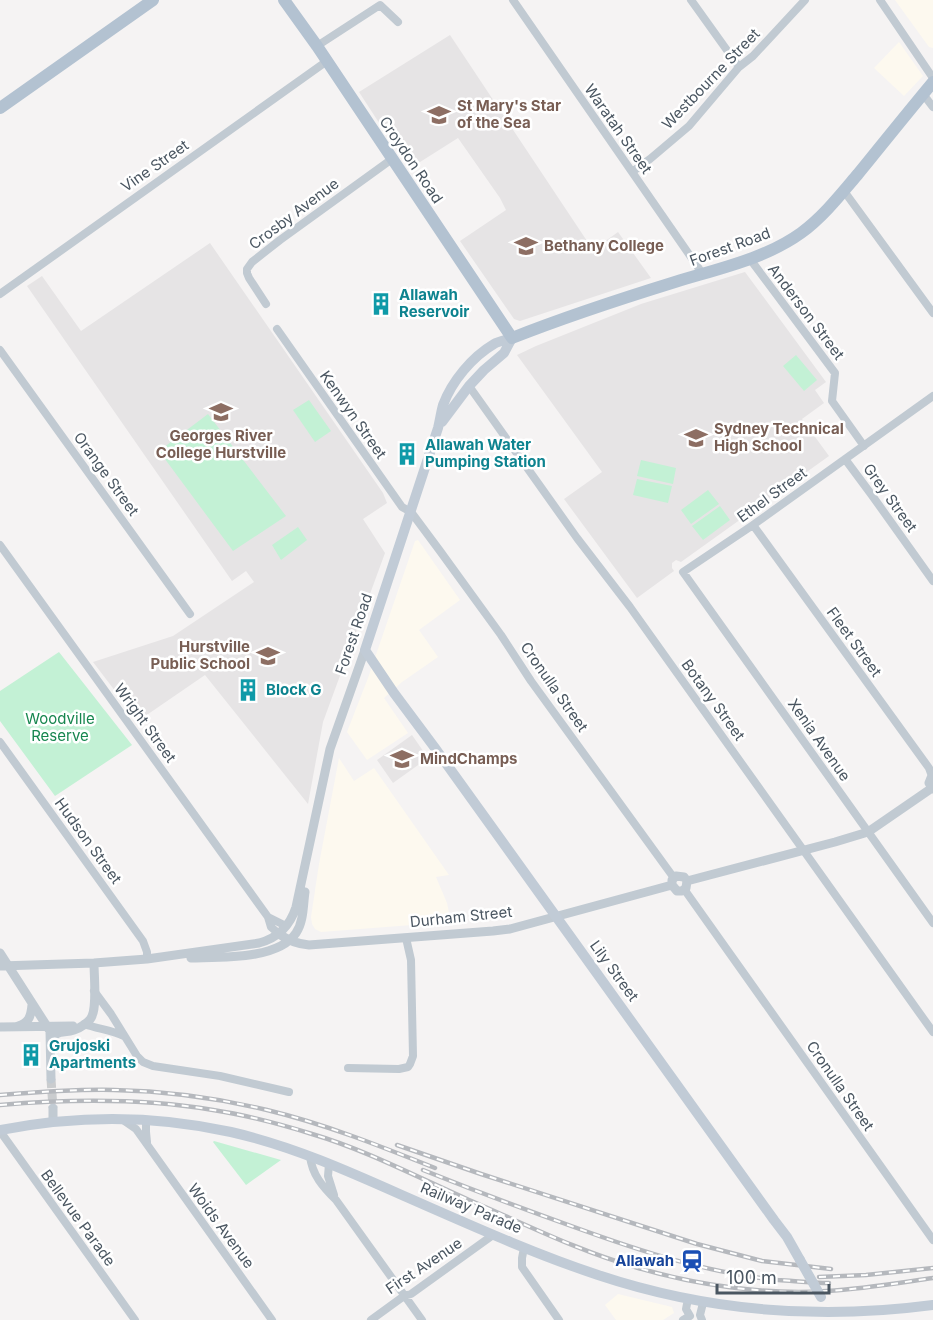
<svg xmlns="http://www.w3.org/2000/svg" width="933" height="1320" font-family="Inter,sans-serif">
	<rect width="100%" height="100%" fill="#f5f3f3"/>
	<path fill="#fdf9ef" d="M895 0H933V48L929 47Z
		M899 42 923 76 904 96 874 68Z
		M418 540 460 600 419 630 438 657 402 682 384 698 408 733 367 760 347 732 368 678 415 541Z
		M339 758 354 781 374 768 449 875 436 877 447 903 451 922 321 932 315 929 312 924 311 917 319 864Z
		M618 1294 672 1307 674 1313 663 1320H616L605 1305Z"/>
	<path fill="#e6e4e5" d="M450 35 593 250 618 232 651 278 520 321 514 319 460 241 506 210 500 198 458 138 409 169 359 92Z
		M210 243 383 493 387 503 363 519 385 553 323 722 308 804 205 675 138 721 93 662 173 636 254 582 246 571 232 581 27 286 42 276 81 331Z
		M745 272 826 382 815 390 824 403 802 419 829 456 681 562 676 560 672 563V568L674 571 637 598 564 499 602 472 517 355 536 346 641 304Z
		M412 735 428 758 393 783 377 760Z"/>
	<path fill="#c3f1d5" d="M796 355 817 380 804 391 783 366Z
		M309 400 331 431 315 442 293 410Z
		M208 414 286 516 233 551 159 451Z
		M641 460 676 468 673 484 637 476Z
		M637 479 672 486 668 503 633 495Z
		M708 490 719 504 691 524 681 510Z
		M720 506 730 520 703 540 692 526Z
		M298 527 307 540 281 560 272 545Z
		M59 652 132 745 55 796 0 721V691Z
		M214 1141 281 1160 246 1185 213 1142Z"/>
	<g fill="none" stroke-linecap="round" stroke-linejoin="round">
		<path stroke="#caccce" stroke-width="9" stroke-dasharray="9 4.5" stroke-linecap="butt" d="M51 1079 53 1108"/>
		<path stroke="#c1cad2" stroke-width="8" d="M513 0 702 273
			M691 0 739 67
			M880 0 933 78
			M317 46 380 5 398 22
			M923 94 933 107
			M632 172 650 159 689 126 739 67 753 56 805 0
			M844 191 933 313
			M750 259 835 373 832 401 864 446
			M0 294 327 61
			M266 304 249 278 247 273V269L252 262 280 240 392 159
			M277 329 402 507 411 512 440 551 501 635 531 681 674 878
			M0 350 190 614
			M469 386 577 538 630 607 933 1032
			M933 396 753 525 683 572 933 923
			M845 459 871 494 933 581
			M753 525 929 768 932 776
			M0 545 268 917 271 927 279 934
			M0 742 143 941 147 952V959
			M684 889 933 1240
			M268 917 286 926
			M94 991 111 1014 137 1056 143 1062 153 1066 220 1076 289 1092
			M84 1024C98 1029 111 1030 124 1036
			M348 1068 399 1069 408 1067 410 1064 413 1056 411 960 406 938
			M123 1120 136 1129 272 1320
			M146 1120V1132L147 1142
			M0 1131 135 1320
			M310 1156C312 1175 323 1187 336 1200L422 1320
			M329 1164 328 1176 334 1195
			M524 1248 522 1258V1267L559 1320
			M371 1320 404 1296 411 1294 493 1235
			M683 1320 690 1316 686 1309 688 1299
			M702 1320 700 1315 703 1303"/>
		<path stroke="#c1cad2" stroke-width="9" d="M933 775 931 778 929 783 933 789
			M687 881 835 842 868 832 932 788
			M672 885 677 891H682L686 888 687 881
			M672 885V880L676 876 684 877 687 881
			M279 934C289 941 297 944 309 945L493 931 510 929 672 885
			M0 953 50 1031 51 1079
			M191 958C220 957 278 960 296 933 304 921 303 905 305 892
			M0 966 94 963 147 959 259 943C278 938 290 926 296 907L330 749 365 650
			M18 1026C29 1023 31 1016 32 1005
			M0 1027 73 1026
			M51 1043C56 1028 63 1034 74 1030 80 1028 90 1022 92 1016 97 1005 94 976 94 963
			M53 1108V1121"/>
		<path stroke="#c1cbd6" stroke-width="10" d="M512 338C506 340 499 341 494 344 472 357 452 381 443 405 441 412 440 420 438 428L365 650 394 693 435 748 774 1220 787 1237 800 1260
			M442 422 469 386 484 370 504 353 512 338
			M0 1130C77 1115 155 1115 231 1132 292 1146 348 1171 404 1196 468 1224 532 1253 598 1275 706 1311 820 1320 933 1305"/>
		<path stroke="#b3c2d1" stroke-width="12" d="M284 0 317 46 512 338C565 317 620 299 675 282 717 269 765 259 801 233 823 217 841 194 858 174 883 143 908 112 933 82
			M0 108 153 0"/>
		<g stroke="#b5b8bd" stroke-width="4.5">
			<path id="rail" d="M0 1095C38 1092 76 1089 114 1090 165 1091 217 1098 267 1110 325 1124 380 1146 435 1168
				M0 1105C71 1099 142 1098 213 1110 246 1115 280 1124 312 1134 366 1150 417 1177 469 1200 523 1223 578 1251 635 1267 695 1285 765 1295 827 1291 863 1289 898 1283 933 1278
				M397 1145 481 1174 697 1244 762 1261 831 1269
				M423 1170C473 1190 523 1209 574 1227 640 1251 707 1273 778 1280 795 1281 812 1283 829 1283
				M819 1277 866 1275 933 1268"/>
		</g>
		<use href="#rail" stroke="#fff" stroke-width="2" stroke-dasharray="7" stroke-linecap="butt"/>
		<path stroke="#c1cbd6" stroke-width="10" d="M800 1260 821 1297"/>
	</g>
	<defs>
		<g id="school-bare" transform="scale(1.8)"><path d="M0-5L7-2L0 1L-7-2ZM-4 1L0 2.5L4 1V4Q0 6-4 4Z" fill="#8d6e63" stroke="#fff" stroke-width="2.5" paint-order="stroke"/></g>
		<g id="building-bare" transform="scale(1.8)"><path d="M-4-6H4V6H1V3H-1V6H-4ZM-2.5-4.3h1.7v1.8h-1.7ZM.8-4.3h1.7v1.8H.8ZM-2.5-1h1.7V.8h-1.7ZM.8-1h1.7V.8H.8Z" fill="#0f9aa8" stroke="#fff" stroke-width="2.5" paint-order="stroke"/></g>
		<g id="station-bare" transform="scale(1.8)"><path d="M-3-6H3Q5-6 5-4V2Q5 4 3 4L4.5 6H3L1.5 4h-3L-3 6H-4.5L-3 4Q-5 4-5 2V-4Q-5-6-3-6ZM-3.5-4v3h7v-3ZM-3.5 1v1.5H-2V1ZM2 1v1.5H3.5V1Z" fill="#1a4fb4" stroke="#fff" stroke-width="2.5" paint-order="stroke"/></g>
	</defs>
	<g fill-rule="evenodd">
		<use href="#school-bare" x="439" y="115"/>
		<use href="#school-bare" x="526" y="246"/>
		<use href="#building-bare" x="381" y="304"/>
		<use href="#school-bare" x="221" y="412"/>
		<use href="#school-bare" x="696" y="438"/>
		<use href="#building-bare" x="407" y="454"/>
		<use href="#school-bare" x="268" y="656"/>
		<use href="#building-bare" x="248" y="690"/>
		<use href="#school-bare" x="402" y="759"/>
		<use href="#building-bare" x="31" y="1055"/>
		<use href="#station-bare" x="692" y="1261"/>
	</g>
	<g text-anchor="middle" stroke-width="5" stroke-linejoin="round" paint-order="stroke">
		<g font-size="15" fill="#4a5661" stroke="#fff">
			<text transform="translate(711 79) rotate(-46)" y="5">Westbourne Street</text>
			<text transform="translate(618 129) rotate(55)" y="5">Waratah Street</text>
			<text transform="translate(411 160) rotate(56)" y="5">Croydon Road</text>
			<text transform="translate(155 166) rotate(-35)" y="5">Vine Street</text>
			<text transform="translate(294 214) rotate(-37)" y="5">Crosby Avenue</text>
			<text transform="translate(730 247) rotate(-20)" y="5">Forest Road</text>
			<text transform="translate(806 312) rotate(53)" y="5">Anderson Street</text>
			<text transform="translate(353 415) rotate(55)" y="5">Kenwyn Street</text>
			<text transform="translate(106 474) rotate(54)" y="5">Orange Street</text>
			<text transform="translate(772 495) rotate(-36)" y="5">Ethel Street</text>
			<text transform="translate(890 498) rotate(54)" y="5">Grey Street</text>
			<text transform="translate(354 634) rotate(-71)" y="5">Forest Road</text>
			<text transform="translate(854 642) rotate(54)" y="5">Fleet Street</text>
			<text transform="translate(554 687) rotate(55)" y="5">Cronulla Street</text>
			<text transform="translate(713 700) rotate(54)" y="5">Botany Street</text>
			<text transform="translate(145 723) rotate(54)" y="5">Wright Street</text>
			<text transform="translate(819 740) rotate(55)" y="5">Xenia Avenue</text>
			<text transform="translate(88 841) rotate(54)" y="5">Hudson Street</text>
			<text transform="translate(461 917) rotate(-6)" y="5">Durham Street</text>
			<text transform="translate(614 971) rotate(54)" y="5">Lily Street</text>
			<text transform="translate(840 1086) rotate(55)" y="5">Cronulla Street</text>
			<text transform="translate(471 1208) rotate(23)" y="5">Railway Parade</text>
			<text transform="translate(78 1218) rotate(54)" y="5">Bellevue Parade</text>
			<text transform="translate(221 1226) rotate(54)" y="5">Woids Avenue</text>
			<text transform="translate(424 1266) rotate(-34)" y="5">First Avenue</text>
		</g>
		<g font-size="15" font-weight="bold" fill="#785e54" stroke="#fff" text-anchor="start">
			<text x="457" y="111">St Mary's Star<tspan x="457" dy="17">of the Sea</tspan></text>
			<text x="544" y="251">Bethany College</text>
			<text x="714" y="434">Sydney Technical<tspan x="714" dy="17">High School</tspan></text>
			<text x="221" y="441" text-anchor="middle">Georges River<tspan x="221" dy="17">College Hurstville</tspan></text>
			<text x="250" y="652" text-anchor="end">Hurstville<tspan x="250" dy="17">Public School</tspan></text>
			<text x="420" y="764">MindChamps</text>
		</g>
		<g font-size="15" font-weight="bold" fill="#0d838f" stroke="#fff" text-anchor="start">
			<text x="399" y="300">Allawah<tspan x="399" dy="17">Reservoir</tspan></text>
			<text x="425" y="450">Allawah Water<tspan x="425" dy="17">Pumping Station</tspan></text>
			<text x="266" y="695">Block G</text>
			<text x="49" y="1051">Grujoski<tspan x="49" dy="17">Apartments</tspan></text>
		</g>
		<g font-size="15" fill="#17864f" stroke="#fff">
			<text x="60" y="724">Woodville<tspan x="60" dy="17">Reserve</tspan></text>
		</g>
		<g font-size="15" font-weight="bold" fill="#164399" stroke="#fff" text-anchor="end">
			<text x="674" y="1266">Allawah</text>
		</g>
	</g>
	<path d="M717 1284v9h112v-9" fill="none" stroke="#4a5661" stroke-width="3"/>
	<text x="726" y="1284" font-size="18" fill="#4a5661" stroke="#ffffff" stroke-width="4.5" paint-order="stroke">100 m</text>
</svg>
